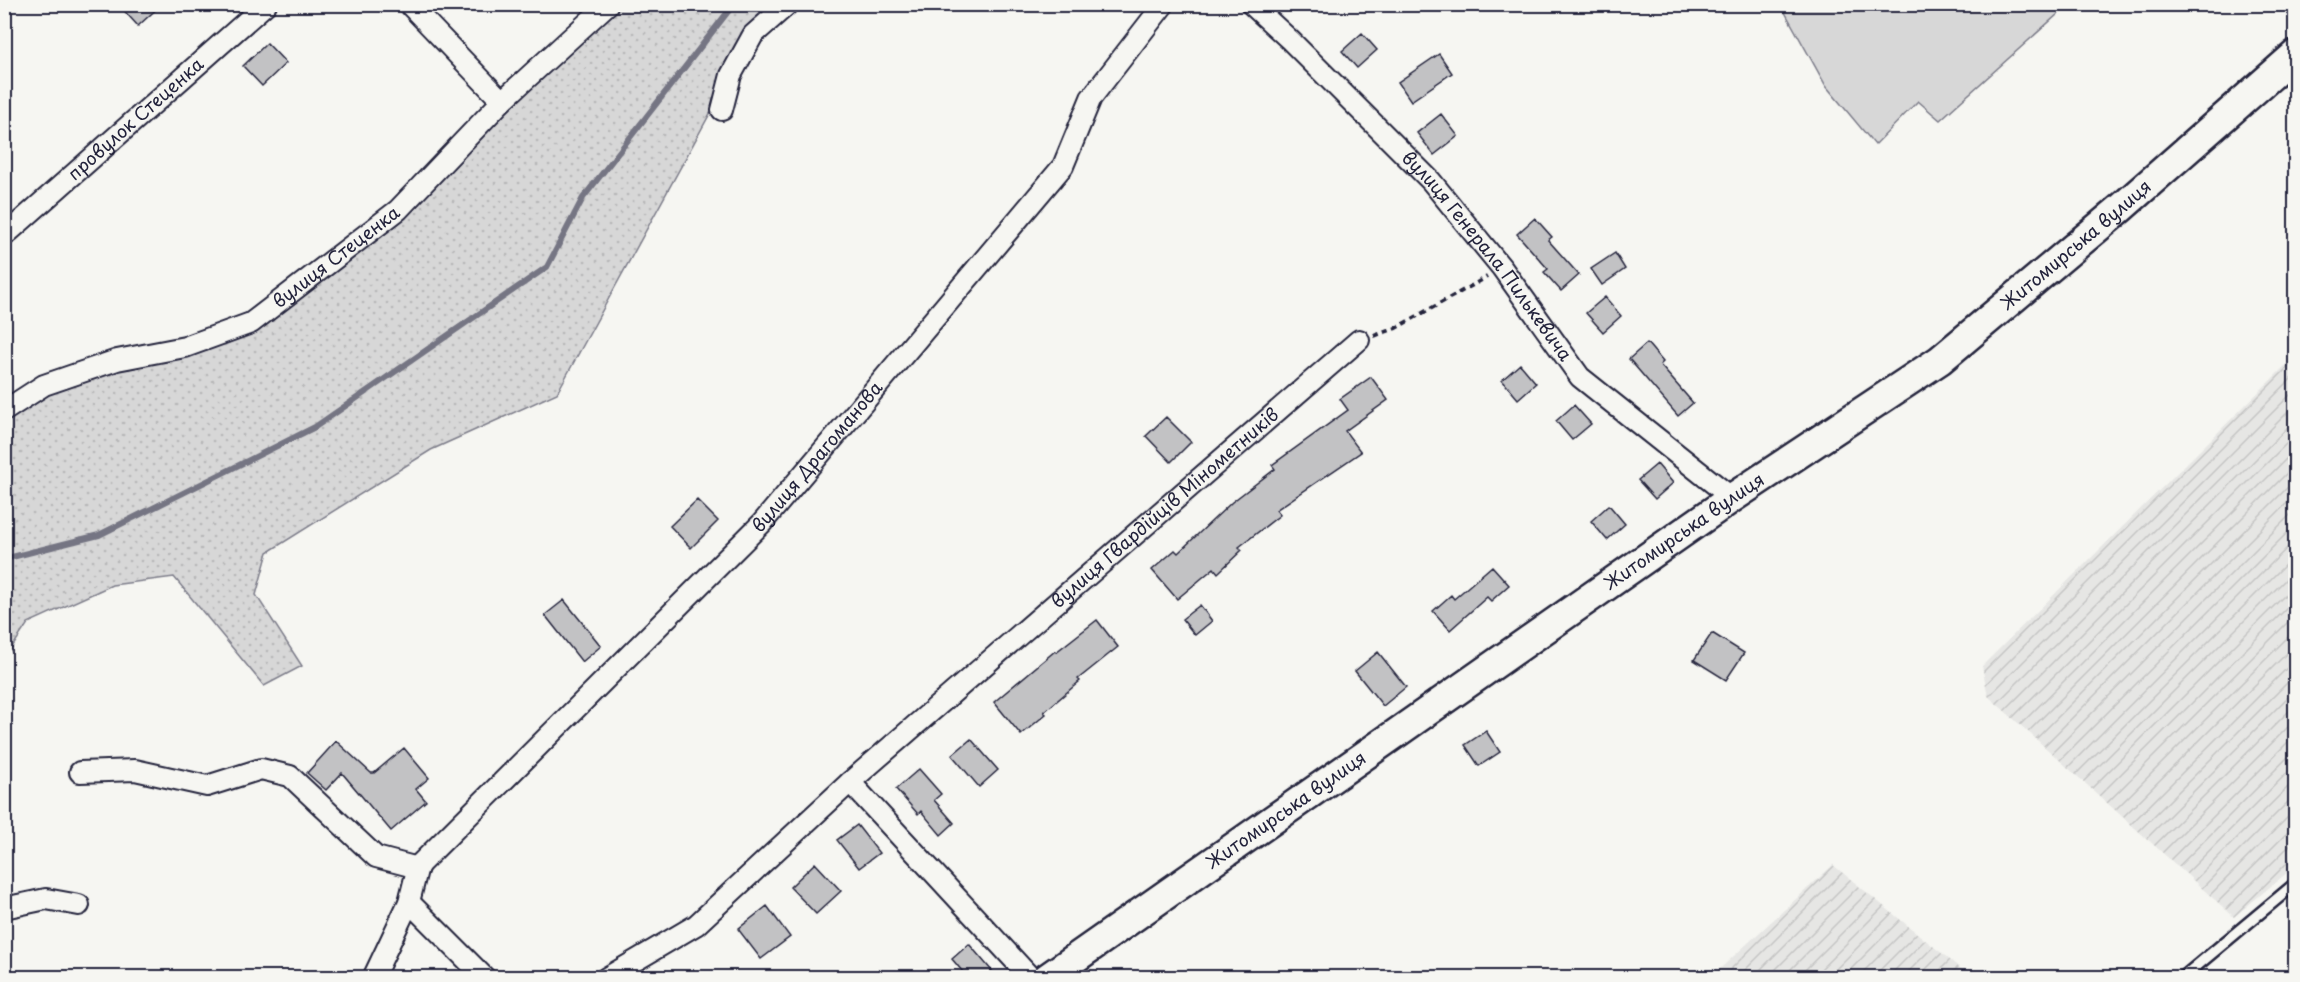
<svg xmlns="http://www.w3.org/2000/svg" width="2300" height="982" font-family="'Playpen Sans',sans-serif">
	<defs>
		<pattern id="industrial-furrows" width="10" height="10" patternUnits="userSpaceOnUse" patternTransform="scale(1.5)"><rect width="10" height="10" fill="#e6e6e4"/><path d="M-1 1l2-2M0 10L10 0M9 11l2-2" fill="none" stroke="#c5c5c4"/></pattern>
		<pattern id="grass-dots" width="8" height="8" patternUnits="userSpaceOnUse" patternTransform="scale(1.5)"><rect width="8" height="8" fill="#d7d7d7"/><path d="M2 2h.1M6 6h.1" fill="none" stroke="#b8b8b9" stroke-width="1.8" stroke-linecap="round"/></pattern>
	</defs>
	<rect width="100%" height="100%" fill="#f6f6f2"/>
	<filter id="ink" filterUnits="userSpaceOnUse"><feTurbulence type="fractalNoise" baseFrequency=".0167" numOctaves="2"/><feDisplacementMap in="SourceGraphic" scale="12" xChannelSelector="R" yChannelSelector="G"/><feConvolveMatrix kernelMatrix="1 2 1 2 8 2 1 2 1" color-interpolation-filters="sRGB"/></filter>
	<g filter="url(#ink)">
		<path fill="url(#industrial-furrows)" d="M2295 356V866L2234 917 1988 696 1982 666Z
			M1833 865 1971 977H1711Z"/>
		<path fill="url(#grass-dots)" stroke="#7c7c89" stroke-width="1.5" d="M608 5H788L753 35 557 393 431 450 268 552 256 595 302 666 264 686 174 577 112 585 28 623 5 658V411L44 385 251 323 398 210Z"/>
		<path fill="#d7d7d7" stroke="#7c7c89" stroke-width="1.5" d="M1781 5H2068L1940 120 1918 101 1875 145 1826 86Z"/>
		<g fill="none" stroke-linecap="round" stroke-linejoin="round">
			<path stroke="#757583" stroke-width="6" d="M4 559 99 535 315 427 547 267 583 198 734 4"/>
		</g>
		<path fill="#c2c2c4" stroke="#22223b" stroke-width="1.5" d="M118 4H162L138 26Z
			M1362 33 1377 50 1357 68 1342 51Z
			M267 43 286 63 262 86 243 66Z
			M1439 54 1452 73 1411 101 1398 82Z
			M1441 114 1458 136 1434 155 1417 133Z
			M1535 218 1552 237 1548 240 1579 275 1561 291 1544 272 1548 269 1517 234Z
			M1615 253 1625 269 1602 285 1591 269Z
			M1605 297 1621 316 1603 332 1586 313Z
			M1647 343 1663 362 1660 365 1693 403 1678 416 1629 359Z
			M1520 364 1536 383 1518 399 1502 380Z
			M1371 377 1388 400 1345 431 1361 452 1276 510 1280 515 1239 547 1242 550 1218 573 1214 568 1177 599 1152 570 1175 550 1178 553 1232 502 1275 469 1272 465 1348 410 1340 399Z
			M1574 405 1591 424 1572 440 1556 421Z
			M1166 417 1191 442 1171 462 1146 436Z
			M1657 464 1673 483 1655 499 1638 480Z
			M697 500 718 521 691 548 670 526Z
			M1609 505 1625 524 1607 540 1591 521Z
			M1492 566 1509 585 1491 601 1487 597 1450 630 1433 611 1451 595 1454 599Z
			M564 600 601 646 582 662 545 615Z
			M1200 605 1212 621 1195 635 1182 619Z
			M1097 620 1118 647 1078 679 1080 681 1044 712 1046 714 1021 735 994 702 1055 651 1056 652Z
			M1712 633 1744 653 1726 680 1694 660Z
			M1378 652 1406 687 1383 706 1355 671Z
			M1486 731 1500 752 1479 766 1465 745Z
			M971 739 998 770 979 787 952 755Z
			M336 741 371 773H374L404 748 429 778 416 789 426 801 391 831 342 773 326 790 307 773Z
			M919 769 941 794 934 800 954 823 941 835 921 811 918 814 896 789Z
			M857 825 879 853 859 868 837 840Z
			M815 863 841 891 816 914 790 887Z
			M767 906 790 937 761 959 738 929Z
			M969 944 998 978H968L952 959Z"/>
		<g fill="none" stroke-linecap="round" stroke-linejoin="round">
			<g stroke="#22223b" stroke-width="15">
				<path id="service" d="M2182 978 2296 883"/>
			</g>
			<g stroke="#22223b" stroke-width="24">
				<g id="minor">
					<path d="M409 4 502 101"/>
					<path id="s1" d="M1251 4 1290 40 1431 181 1502 268 1580 377 1732 498"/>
					<path d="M722 110 731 75 753 35 788 4"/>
					<path id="s2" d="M4 236 266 4"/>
					<path id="s3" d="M4 411 44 385 117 360 185 347 251 323 398 210 502 101 608 4"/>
					<path d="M80 772 135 770 207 786 261 769 290 776 376 857 418 868"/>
					<path d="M850 782 1031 978"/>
					<path d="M409 902 485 978"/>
					<path d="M4 908 46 899 79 905"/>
					<path id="s4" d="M373 978 409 902 418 866 762 523 1063 166 1091 98 1164 4"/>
					<path id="s5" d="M606 978 696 925 850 782 1359 340"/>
				</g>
			</g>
			<g stroke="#22223b" stroke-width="33">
				<g id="secondary">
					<path id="s6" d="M1047 978 1732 498 1940 360 2121 208 2296 54"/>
				</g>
			</g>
			<path stroke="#22223b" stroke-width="4" stroke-dasharray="6 4.5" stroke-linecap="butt" d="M1374 336 1396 328 1487 277"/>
			<use href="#service" stroke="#f6f6f2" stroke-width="10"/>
			<use href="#minor" stroke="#f6f6f2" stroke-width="20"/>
			<use href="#secondary" stroke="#f6f6f2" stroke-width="28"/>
		</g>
	</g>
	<g text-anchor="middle" stroke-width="4.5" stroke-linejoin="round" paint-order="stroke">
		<g font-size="18" fill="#22223b" stroke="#f6f6f2">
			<text dy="6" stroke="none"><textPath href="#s2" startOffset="176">провулок Стеценка</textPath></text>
			<text dy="6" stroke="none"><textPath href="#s6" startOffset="1264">Житомирська вулиця</textPath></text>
			<text dy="6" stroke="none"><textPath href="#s3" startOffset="372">вулиця Стеценка</textPath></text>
			<text dy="6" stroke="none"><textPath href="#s1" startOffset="346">вулиця Генерала Пилькевича</textPath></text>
			<text dy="6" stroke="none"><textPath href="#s4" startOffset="693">вулиця Драгоманова</textPath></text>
			<text dy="6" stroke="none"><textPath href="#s5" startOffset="732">вулиця Гвардійців Мінометників</textPath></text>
			<text dy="6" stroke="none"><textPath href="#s6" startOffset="778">Житомирська вулиця</textPath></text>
			<text dy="6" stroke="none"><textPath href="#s6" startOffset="292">Житомирська вулиця</textPath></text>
		</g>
	</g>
	<rect width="2300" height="982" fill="none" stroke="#f6f6f2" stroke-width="24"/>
	<rect x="12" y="12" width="2276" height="958" fill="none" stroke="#22223b" stroke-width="2" filter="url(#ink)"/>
</svg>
